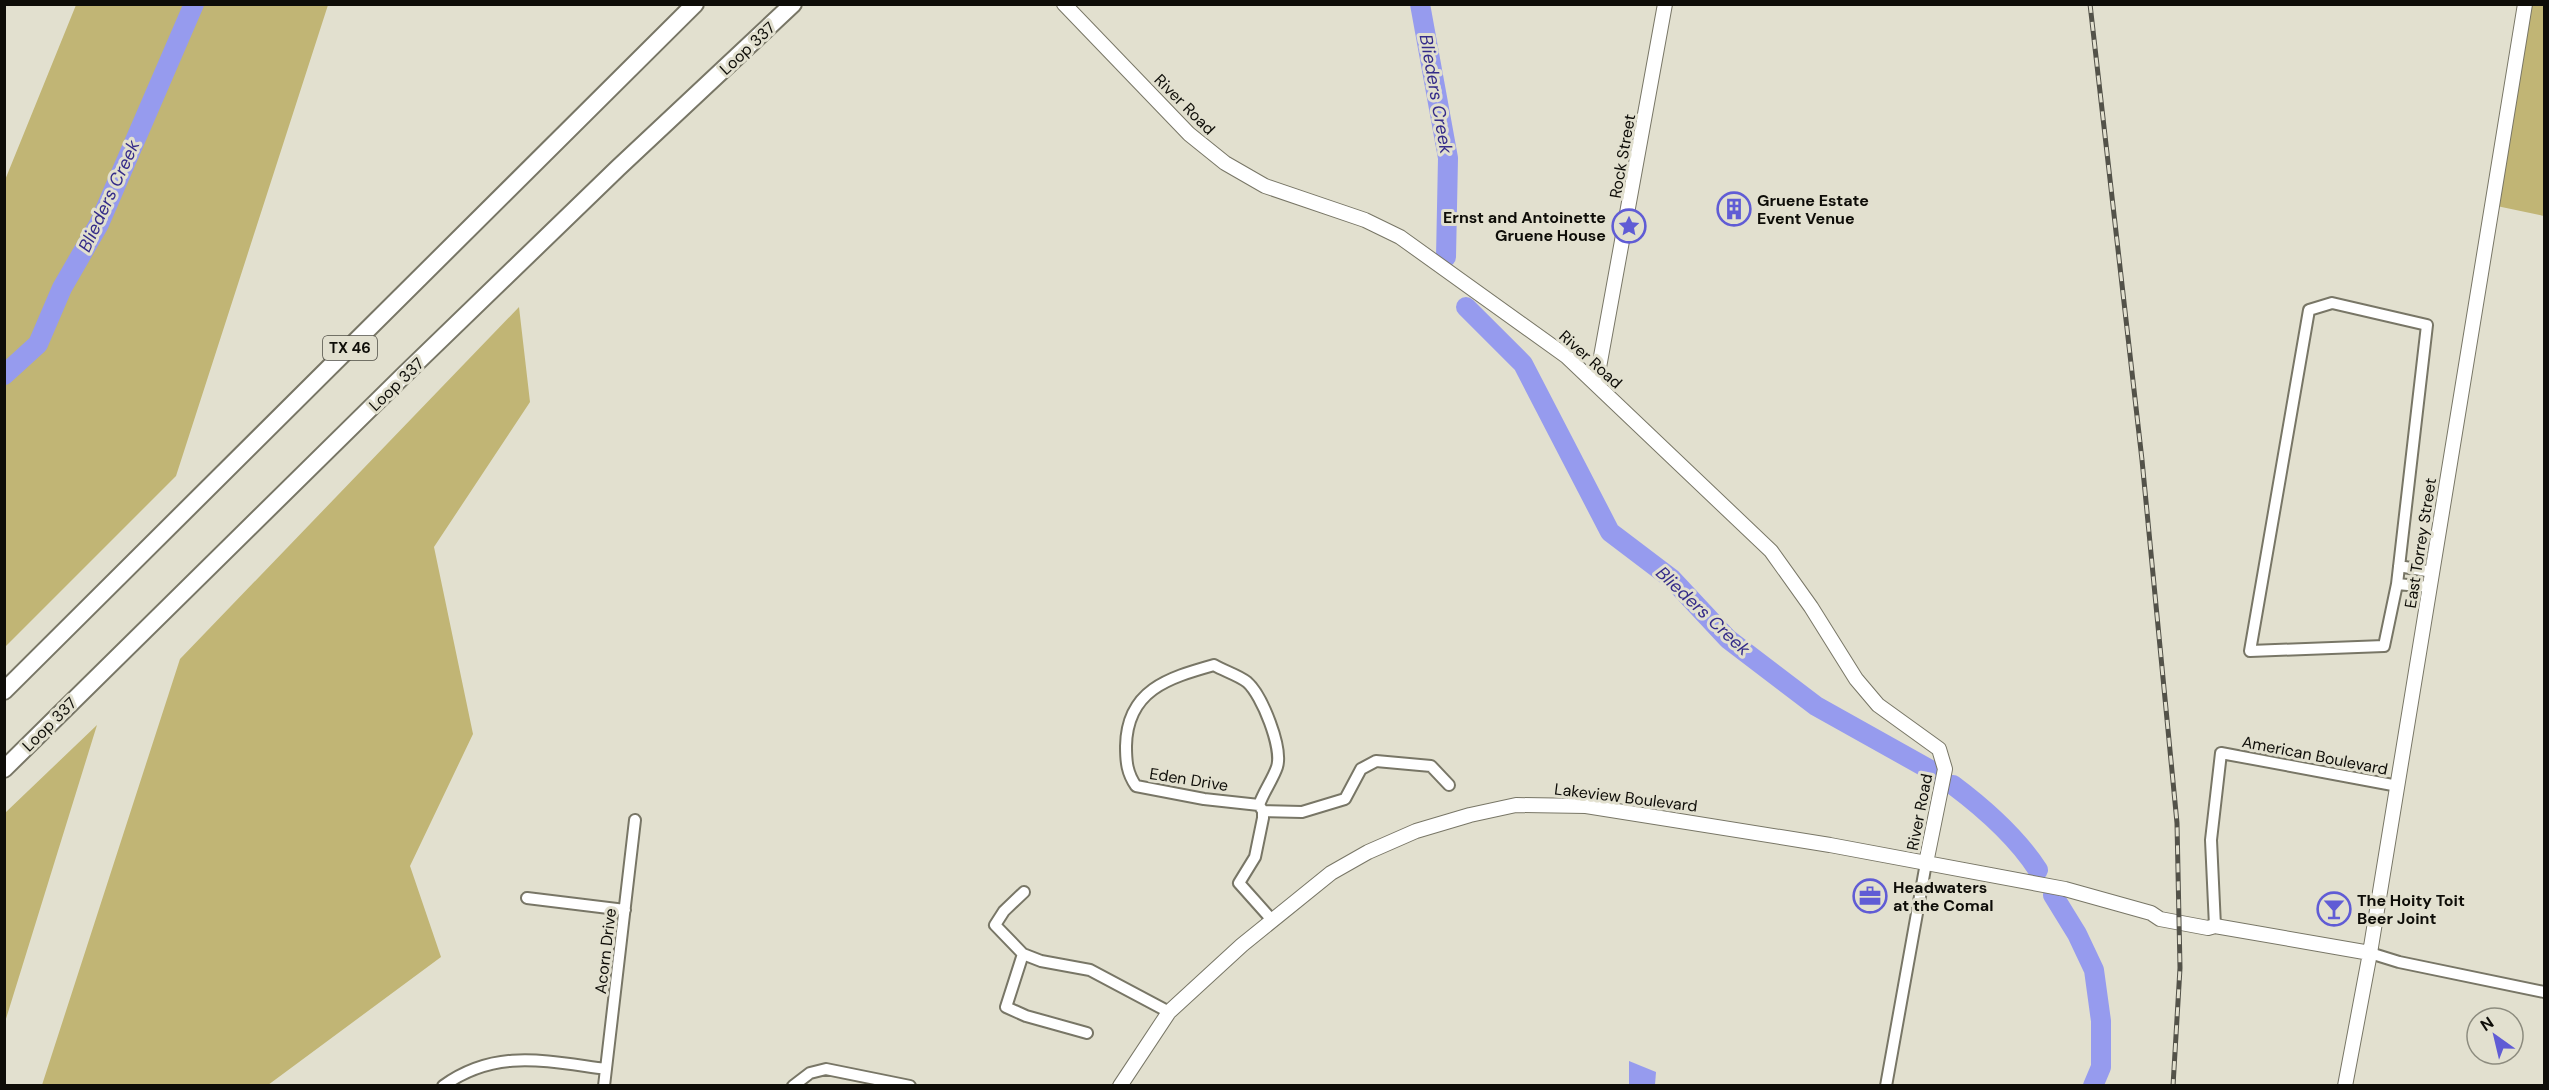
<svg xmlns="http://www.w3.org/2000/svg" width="2549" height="1090" font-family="'DM Sans',sans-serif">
	<rect width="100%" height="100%" fill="#e2e0cf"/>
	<path fill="#c1b575" d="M76 5H328L176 476 5 647V180Z
		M2525 5H2544V216L2492 205Z
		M519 307 530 402 434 547 473 734 410 866 441 957 268 1085H42L180 659Z
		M97 725 5 1022V813Z"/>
	<path fill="#969bee" d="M1629 1061 1656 1072 1655 1085H1629Z"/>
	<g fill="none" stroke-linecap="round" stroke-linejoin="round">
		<path stroke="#969bee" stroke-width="20" d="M1420 4 1448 158 1446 257
			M1466 307 1523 364 1610 532 1672 579 1728 639 1816 706 1934 772
			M4 375 38 344 62 288 99 224 194 4
			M1953 785C1985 809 2016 836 2038 870
			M2053 895 2077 934 2094 970 2101 1021V1067L2093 1086"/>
		<g stroke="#787666" stroke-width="14">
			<path id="minor" d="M2332 303 2427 325 2397 584 2384 646 2250 651 2309 310Z
				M2399 566 2432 572
				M2397 584 2430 587
				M1259 805C1264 791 1273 779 1277 767 1283 748 1262 695 1247 682 1238 675 1224 671 1214 665 1168 678 1127 690 1126 746 1126 762 1127 773 1136 786L1204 799 1259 805 1263 811V818L1255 857 1239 883 1272 920
				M1263 811 1302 812 1345 799 1361 769 1376 761 1431 766 1449 785
				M1024 892 1004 911 995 925 1023 954 1041 961 1090 970 1169 1012
				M527 898 625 910
				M2215 926 2211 840 2221 753 2398 786
				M2370 953 2399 962 2544 992
				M1023 954 1006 1007 1026 1016 1087 1033
				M443 1086C496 1048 545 1061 606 1069
				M604 1086 635 820
				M793 1086 810 1073 826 1069 910 1086
				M1886 1086 1926 863"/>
		</g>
		<g stroke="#787666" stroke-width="16">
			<path id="tertiary" d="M1064 4 1189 134 1225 163 1265 186 1365 220 1400 237 1566 356 1771 551 1811 607 1856 679 1878 705 1939 749 1945 769 1926 863
				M1596 384 1665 4
				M1120 1086 1169 1012 1242 945 1331 873 1368 852 1416 831 1470 815 1516 805 1586 806 1830 845 2065 889 2151 913 2160 919 2208 928 2215 926 2370 953
				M2345 1086 2370 953 2525 4"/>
		</g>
		<g stroke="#787666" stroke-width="20">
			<path id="primary" d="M4 691 695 4
				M4 769 406 373 618 168 793 4"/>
		</g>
		<use href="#minor" stroke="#fff" stroke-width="10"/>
		<use href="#tertiary" stroke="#fff" stroke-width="14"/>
		<use href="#primary" stroke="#fff" stroke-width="16"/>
		<g stroke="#535249" stroke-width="5">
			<path id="rail" d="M2090 4 2142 460 2177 823 2180 968 2173 1086"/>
		</g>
		<use href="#rail" stroke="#e2e0cf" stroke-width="3" stroke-dasharray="9" stroke-linecap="butt"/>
	</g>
	<defs>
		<g id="building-ring" transform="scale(1.725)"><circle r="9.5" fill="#e2e0cf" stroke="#605cd5" stroke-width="1.5"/><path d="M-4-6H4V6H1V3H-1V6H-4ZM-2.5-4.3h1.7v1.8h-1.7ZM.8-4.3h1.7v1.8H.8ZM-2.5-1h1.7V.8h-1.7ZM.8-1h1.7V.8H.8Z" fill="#605cd5"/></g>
		<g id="sight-ring" transform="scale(1.725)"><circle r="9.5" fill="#e2e0cf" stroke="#605cd5" stroke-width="1.5"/><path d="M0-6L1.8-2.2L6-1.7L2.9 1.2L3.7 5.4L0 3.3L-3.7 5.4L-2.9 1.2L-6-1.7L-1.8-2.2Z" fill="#605cd5"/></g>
		<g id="office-ring" transform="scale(1.725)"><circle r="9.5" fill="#e2e0cf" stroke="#605cd5" stroke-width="1.5"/><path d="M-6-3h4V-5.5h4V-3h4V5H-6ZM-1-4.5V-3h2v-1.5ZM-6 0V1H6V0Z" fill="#605cd5"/></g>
		<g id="bar-ring" transform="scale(1.725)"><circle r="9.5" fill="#e2e0cf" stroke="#605cd5" stroke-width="1.5"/><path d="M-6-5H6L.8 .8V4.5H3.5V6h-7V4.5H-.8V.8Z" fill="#605cd5"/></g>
	</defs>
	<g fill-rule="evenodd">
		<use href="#building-ring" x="1734" y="209"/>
		<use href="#sight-ring" x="1629" y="226"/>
		<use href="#office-ring" x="1870" y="896"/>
		<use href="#bar-ring" x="2334" y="909"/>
	</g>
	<g text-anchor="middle" stroke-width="6" stroke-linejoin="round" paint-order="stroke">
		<rect fill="#e2e0cf" stroke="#4e4c44" stroke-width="1.5" x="323" y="336" width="54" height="24" rx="4.5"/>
		<g font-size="15" font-weight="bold" fill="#0e0d08">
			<text x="350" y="353">TX 46</text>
		</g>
		<g font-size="16" fill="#0e0d08" stroke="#e2e0cf">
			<text transform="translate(747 48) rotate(-43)" y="6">Loop 337</text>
			<text transform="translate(1185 104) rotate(45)" y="6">River Road</text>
			<text transform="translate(1622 156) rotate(-80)" y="6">Rock Street</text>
			<text transform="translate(1591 359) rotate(42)" y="6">River Road</text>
			<text transform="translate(396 384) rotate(-44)" y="6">Loop 337</text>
			<text transform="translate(2420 543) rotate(-81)" y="6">East Torrey Street</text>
			<text transform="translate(49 724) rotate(-45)" y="6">Loop 337</text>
			<text transform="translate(2315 755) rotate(11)" y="6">American Boulevard</text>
			<text transform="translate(1189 779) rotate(9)" y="6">Eden Drive</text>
			<text transform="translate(1626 797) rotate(7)" y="6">Lakeview Boulevard</text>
			<text transform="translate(1919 812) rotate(-79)" y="6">River Road</text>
			<text transform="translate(605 951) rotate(-83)" y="6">Acorn Drive</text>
		</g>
		<g font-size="16" font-weight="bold" fill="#0e0d08" stroke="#e2e0cf" text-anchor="start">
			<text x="1757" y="206">Gruene Estate<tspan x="1757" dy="18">Event Venue</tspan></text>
			<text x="1606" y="223" text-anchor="end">Ernst and Antoinette<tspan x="1606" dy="18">Gruene House</tspan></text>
			<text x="1893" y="893">Headwaters<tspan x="1893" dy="18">at the Comal</tspan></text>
			<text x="2357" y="906">The Hoity Toit<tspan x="2357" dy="18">Beer Joint</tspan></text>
		</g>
		<g font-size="18" font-style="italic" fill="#342b89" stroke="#e2e0cf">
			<text transform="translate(1436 94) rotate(80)" y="6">Blieders Creek</text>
			<text transform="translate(109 196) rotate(-65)" y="6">Blieders Creek</text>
			<text transform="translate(1703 611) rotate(43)" y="6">Blieders Creek</text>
		</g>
	</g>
	<rect width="2549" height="1090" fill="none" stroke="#0e0d08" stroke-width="12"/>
	<g transform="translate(2495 1036) rotate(326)"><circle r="28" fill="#e2e0cf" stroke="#8d8c7f" stroke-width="1.5"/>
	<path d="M0-4.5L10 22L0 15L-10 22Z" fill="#605cd5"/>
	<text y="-9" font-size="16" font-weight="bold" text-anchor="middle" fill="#0e0d08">N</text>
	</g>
</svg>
